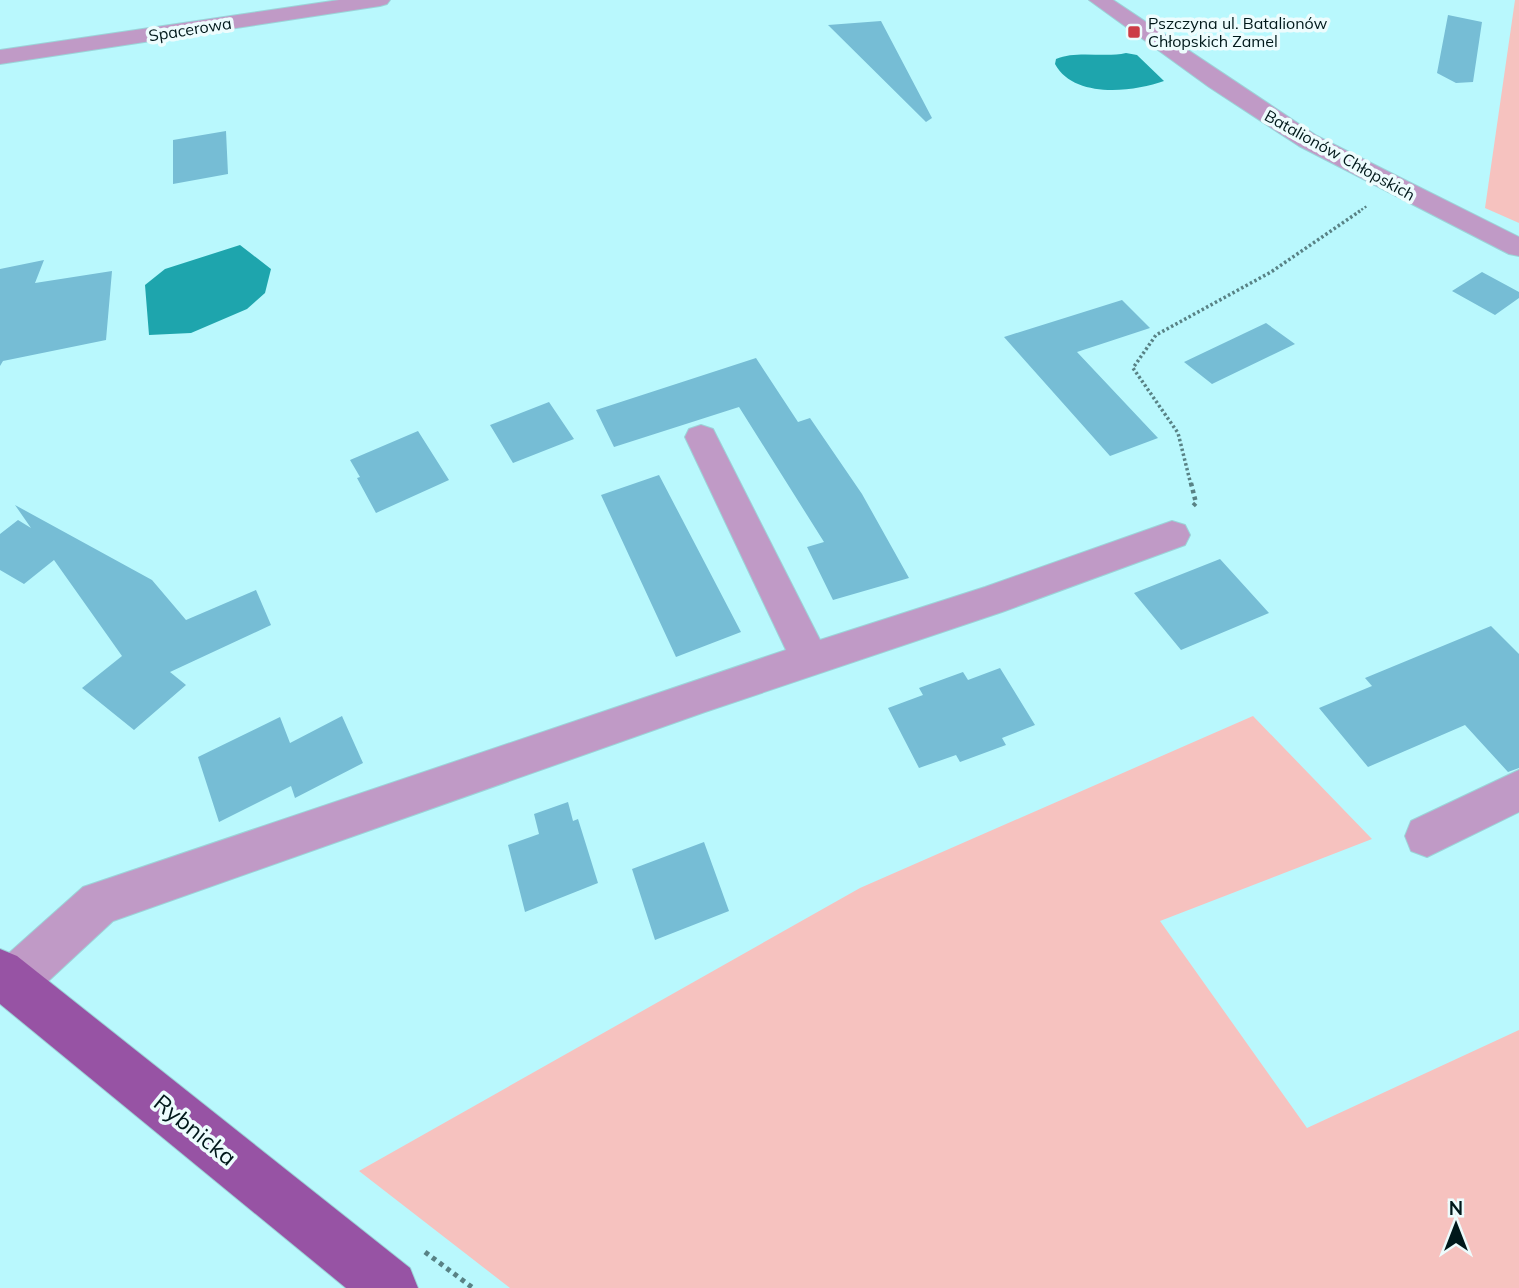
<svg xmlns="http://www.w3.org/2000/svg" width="1519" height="1288" font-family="Mulish,sans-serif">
	<rect width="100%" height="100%" fill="#b9f8fd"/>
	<path fill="#f6c2bf" d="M1515 0H1519V223L1485 208Z
		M1253 716 1372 839 1160 921 1307 1128 1519 1030V1288H510L359 1171 860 888Z"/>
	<path fill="#1ea5ad" d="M1126 53 1137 55 1164 81C1133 92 1074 99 1055 64L1056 59C1077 50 1104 58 1126 53Z
		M240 245 271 269 265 293 247 309 191 333 149 335 145 285 165 269Z"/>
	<path fill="#76bdd5" d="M1448 15 1482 22 1473 82 1456 83 1437 73Z
		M881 21 932 118 926 122 828 25Z
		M226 131 228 174 173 184V140Z
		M44 260 35 283 112 271 106 340 3 361 0 366V269Z
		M1482 272 1519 292V298L1495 315 1452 291Z
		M1122 300 1150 328 1077 352 1158 438 1110 456 1004 337Z
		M1266 323 1295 344 1212 384 1184 362Z
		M756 358 798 422 810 418 862 494 909 578 833 600 807 547 824 542 739 407 614 447 596 410Z
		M549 402 574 439 513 463 490 425Z
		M418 431 449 480 376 513 357 478 360 477 350 460Z
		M659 475 741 632 676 657 601 495Z
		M15 505 152 580 186 620 256 590 271 625 170 672 186 685 134 730 82 688 122 656 54 560 24 584 0 570V534L18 520 31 528Z
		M1220 559 1269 613 1181 650 1134 593Z
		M1491 626 1519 654V768L1508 772 1465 725 1368 767 1319 708 1372 686 1365 678Z
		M1000 668 1035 725 1002 738 1006 745 960 762 956 755 919 768 888 708 923 695 919 688 963 672 968 680Z
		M342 716 363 763 295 798 291 786 219 822 198 757 280 717 290 743Z
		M568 802 573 821 578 819 598 883 525 912 508 845 539 834 534 814Z
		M704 842 729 911 655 940 632 869Z"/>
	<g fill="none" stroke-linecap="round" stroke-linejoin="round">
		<g stroke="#9bd4d9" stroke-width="2">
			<path id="minor" d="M339 0H390L387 4 380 6 0 64V50Z
				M1089 0H1113L1317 136 1519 237V256L1509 254 1299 146 1209 87Z
				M701 425 713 429 717 437 820 640 985 587 1172 521 1185 525 1190 535 1185 545 1002 612 705 712 113 921 29 999 12 1006 0 1001V961L83 887 786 650 685 437 689 429Z
				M1519 770V812L1427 857 1411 851 1405 836 1411 821Z"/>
		</g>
		<g stroke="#9bd4d9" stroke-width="2">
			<path id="major" d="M0 949 17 956 410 1268 418 1288H346L0 1004Z"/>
		</g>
		<path stroke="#588285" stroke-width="2.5" stroke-dasharray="2 2" stroke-linecap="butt" d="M1358 212 1367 206"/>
		<path stroke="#588285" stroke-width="3.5" stroke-dasharray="2.5 2.5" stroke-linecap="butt" d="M1191 485 1178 433 1133 368 1156 335 1271 272 1360 211"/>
		<path stroke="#588285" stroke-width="4.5" stroke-dasharray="3.5 3.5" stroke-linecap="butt" d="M1191 483 1196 503 1193 506"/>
		<path stroke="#588285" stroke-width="5" stroke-dasharray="4.5 4.5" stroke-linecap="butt" d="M425 1252 473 1288"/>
		<use href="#minor" fill="#c09ac6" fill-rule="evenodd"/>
		<use href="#major" fill="#9753a4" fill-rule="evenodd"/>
	</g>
	<rect fill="#cc3c46" stroke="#edfcfd" stroke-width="2.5" x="1127" y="25" width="14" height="14" rx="3.5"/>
	<g text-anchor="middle" stroke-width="7" stroke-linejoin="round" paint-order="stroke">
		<g font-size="16" fill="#00181a" stroke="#edfcfd" text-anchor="start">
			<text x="1148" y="29">Pszczyna ul. Batalionów<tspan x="1148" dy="18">Chłopskich Zamel</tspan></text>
		</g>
		<g font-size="16" fill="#00181a" stroke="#edfcfd">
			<text transform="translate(190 29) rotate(-9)" y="6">Spacerowa</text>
			<text transform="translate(1340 155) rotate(29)" y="6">Batalionów Chłopskich</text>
		</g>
		<g font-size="23" fill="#00181a" stroke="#edfcfd">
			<text transform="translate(195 1130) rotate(39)" y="8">Rybnicka</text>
		</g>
	</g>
	<g transform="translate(1456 1225)" stroke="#edfcfd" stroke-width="5" paint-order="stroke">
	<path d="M0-5L12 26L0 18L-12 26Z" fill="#00181a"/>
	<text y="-10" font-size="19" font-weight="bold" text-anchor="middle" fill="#00181a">N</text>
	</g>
</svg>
